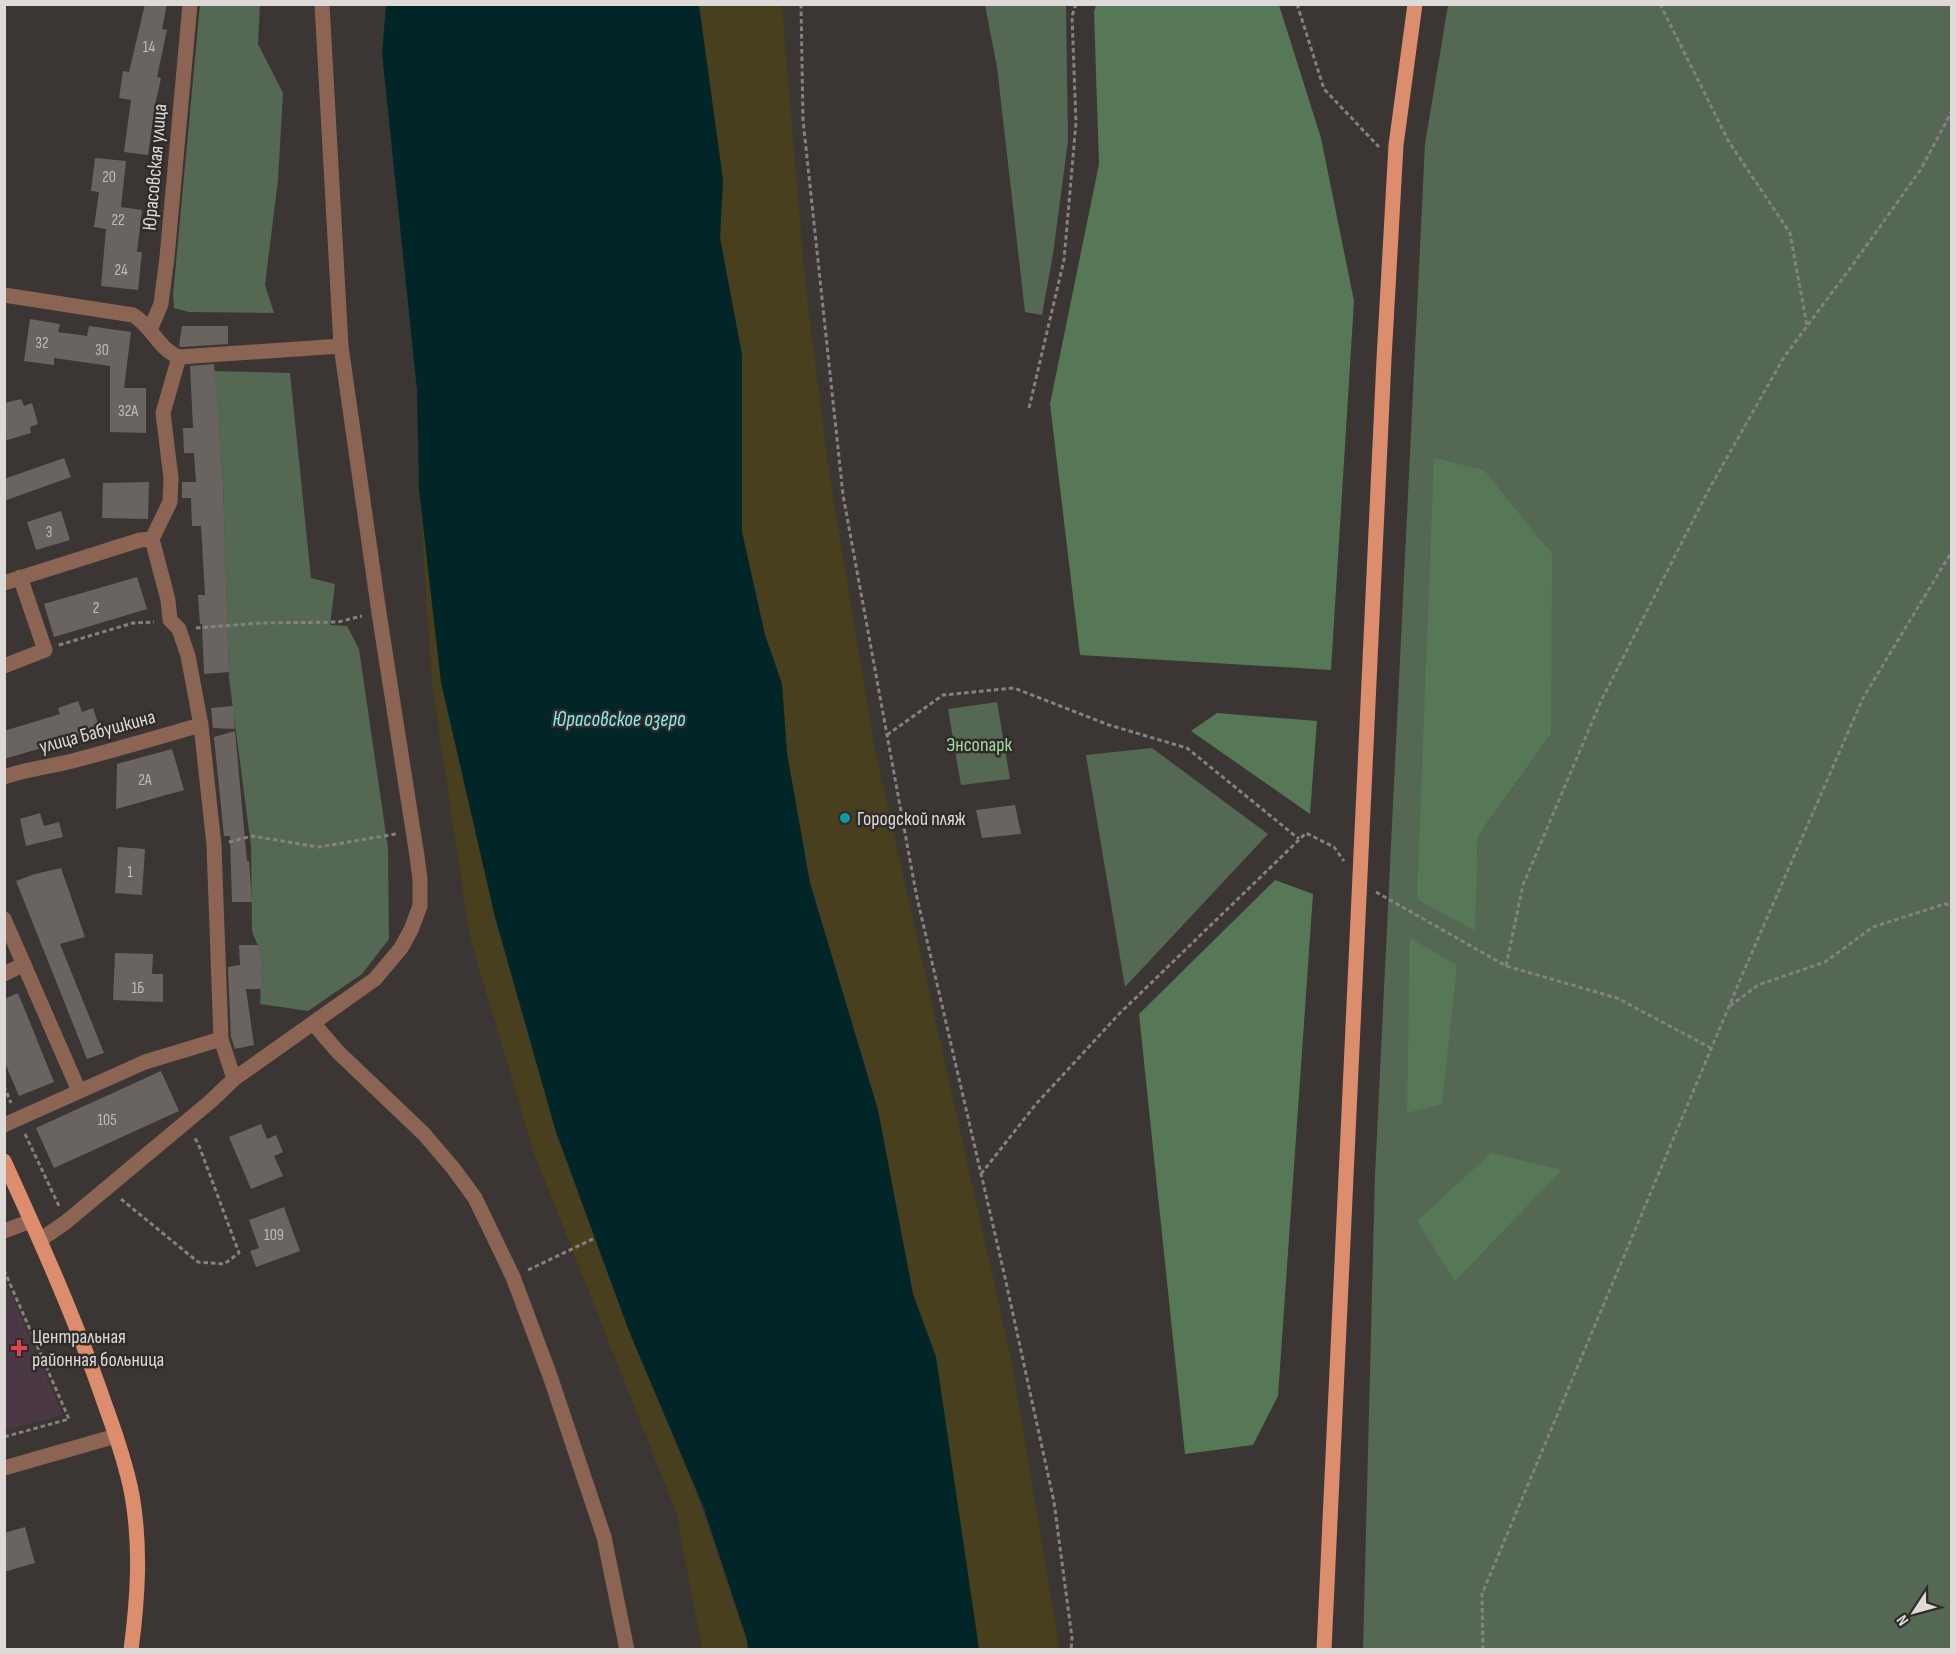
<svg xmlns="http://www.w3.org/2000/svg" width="1956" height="1654" font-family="'Sofia Sans Condensed',sans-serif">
	<rect width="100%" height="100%" fill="#3b3633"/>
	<path fill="#4a3944" d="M5 1280 63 1415 5 1430H4Z"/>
	<path fill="#546854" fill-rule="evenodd" d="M200 5H260L258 44 283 93 278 180 265 285 274 313 189 312 174 308 173 295Z
		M985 5H1066L1068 141 1053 254 1042 315 1025 312 997 67Z
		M1448 5H1951V1649L1363 1650 1375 1175 1425 144ZM1484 470 1551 734 1478 836 1474 930Z
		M214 371 290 373 311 578 335 584 330 625 347 626 359 649 388 848 389 939 362 974 308 1011 260 1004 262 956 252 931 251 846 229 678 223 482Z
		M997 702 1010 779 961 785 948 709Z
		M1152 748 1268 834 1125 987 1086 755Z"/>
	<path fill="#567856" d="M1096 5H1279L1321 138 1354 301 1331 670 1080 655 1050 404 1099 164 1094 12Z
		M1434 458 1484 470 1552 554 1551 734 1478 836 1475 931 1417 899Z
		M1217 713 1317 721 1310 814 1191 731Z
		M1275 880 1313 894 1278 1396 1253 1445 1185 1454 1139 1014Z
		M1410 938 1457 965 1442 1104 1407 1113Z
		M1491 1153 1562 1170 1455 1281 1417 1221Z"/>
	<path fill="#473f1e" d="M699 5H782L805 279 828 464 875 749 1012 1363 1058 1639V1649H979L936 1357 913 1294 878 1110 810 883 787 753 782 684 765 635 742 532V355L720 238 723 180Z
		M419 490 441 682 495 917 556 1132 629 1331 694 1486 747 1640 748 1649H702L676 1512 534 1153 470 938 432 685Z"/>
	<path fill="#022627" d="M386 5H699L723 180 720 238 742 355V532L765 635 782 684 787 753 810 883 878 1110 913 1294 936 1357 979 1649H748L747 1640 703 1506 629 1331 556 1132 495 917 441 682 419 490 417 390 382 53Z"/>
	<path fill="#6a6461" d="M145 4H167L162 29 167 30 157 77 161 78 155 105 148 155 124 152 131 100 119 98 123 71 129 72Z
		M95 158 126 161 121 207 142 210 137 252H142L138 290 101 286 106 229 94 227 99 192 91 191Z
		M30 319 60 324 58 332 87 336 89 326 131 332 124 388H146V433L110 432V366L54 358V365L24 361Z
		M182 326H228V344L181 347 179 346Z
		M214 364 223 482 229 672 204 674 202 624H200L198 595H205L201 526H192L191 498H182V482H196L194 453H184L183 428H193L190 366Z
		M21 399 24 406 32 403 38 424 30 427 31 433 4 441V403Z
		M64 458 71 477 4 501V479Z
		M149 482 148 519 102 518 103 483Z
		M61 511 70 540 36 550 27 522Z
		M137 577 147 609 54 637 44 604Z
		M78 701 82 712 93 708 101 732 70 742 69 740 4 759V731L60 714 58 708Z
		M233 706 235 729 213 728 211 708Z
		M235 731 247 861H249L252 902H232L230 836H224L214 737Z
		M172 749 184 790 116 809 117 764Z
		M1015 805 1021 834 982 838 976 810Z
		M40 813 44 826 59 822 63 837 26 846 20 819Z
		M118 847 145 849 142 895 115 893Z
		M61 868 85 937 60 944 104 1053 87 1059 16 881 35 874Z
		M239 945H258L262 956 261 989H246L254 1045 235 1049 231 1037 228 967 240 965Z
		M115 953 153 954 152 974H163V1002L113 1000Z
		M18 993 54 1082 19 1096 4 1061V999Z
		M161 1071 179 1111 54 1168 36 1128Z
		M261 1124 267 1139 276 1135 283 1152 274 1156 283 1176 251 1189 229 1137Z
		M284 1207 300 1251 256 1267 250 1251 259 1248 249 1220Z
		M25 1527 35 1563 4 1572V1533Z"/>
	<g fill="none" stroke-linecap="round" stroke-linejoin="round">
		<path stroke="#85817f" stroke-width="3" stroke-dasharray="4.5 3" stroke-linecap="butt" d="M801 4 803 120 843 495 916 893 1004 1273 1054 1502 1072 1638 1071 1650
			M1297 4 1324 89 1379 147
			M1660 4 1729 142 1790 233 1807 326
			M1029 408 1064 260 1076 122 1072 16 1076 4
			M196 628 261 623 338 622 362 616
			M59 645 133 623 154 622
			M887 735 943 695 1014 688 1109 725 1187 748 1299 839
			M229 842 252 836 318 847 396 834
			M1376 892 1506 966 1617 998 1711 1048
			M1506 966 1523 885 1601 701 1708 491 1784 357 1854 263 1921 169 1952 111
			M1730 1006 1758 985 1825 962 1873 927 1945 904 1952 906
			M4 1086 11 1103
			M25 1134 59 1206
			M981 1174 1036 1104 1120 1013 1306 833 1334 847 1344 861
			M121 1199 198 1262 224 1264 239 1253 198 1143 194 1137
			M4 1270 69 1419 4 1437
			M528 1270 595 1238
			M1483 1650 1482 1594 1743 973 1863 698 1952 551"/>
		<path stroke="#8b6454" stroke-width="15" d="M4 295 133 315C152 326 159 350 179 357L341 346
			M150 330 161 304 167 257 190 4
			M179 357 163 413 171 478 170 502 152 539 168 600 170 620 179 629 188 656 201 725 214 845 221 1039 234 1079
			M4 583 140 540 152 539
			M4 666 45 650 20 577
			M4 777C26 769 49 767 72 761 115 750 158 737 201 725
			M4 919 79 1091
			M4 974 24 964
			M313 1023 338 1052 424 1134 453 1168 475 1198 513 1277 550 1376 604 1537 627 1650
			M4 1125 145 1062 221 1039
			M4 1231 31 1221
			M40 1240 66 1222 211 1101 234 1079 375 979 401 948 411 930 420 906V879L417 856 379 613 341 346 322 4
			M4 1468 116 1436"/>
		<path stroke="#dc8d6d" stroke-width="15" d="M4 1161C40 1240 76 1320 104 1402 115 1432 126 1463 132 1495 141 1546 138 1597 131 1650
			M1324 1650 1384 359 1396 145 1415 4"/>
	</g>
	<circle fill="#0f9aa8" stroke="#312c29" stroke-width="2" cx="845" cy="818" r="6"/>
	<path fill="#e0444e" stroke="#312c29" stroke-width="2" d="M16 1339h6v6h6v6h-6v6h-6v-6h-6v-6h6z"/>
	<g text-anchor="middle" stroke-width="5" stroke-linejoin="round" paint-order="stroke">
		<g font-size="16" fill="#c0bcba">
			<text x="149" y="52">14</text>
			<text x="109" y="182">20</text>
			<text x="118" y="225">22</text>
			<text x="121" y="275">24</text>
			<text x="42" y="348">32</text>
			<text x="102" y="355">30</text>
			<text x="128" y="416">32А</text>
			<text x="49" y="537">3</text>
			<text x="96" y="613">2</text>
			<text x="145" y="785">2А</text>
			<text x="130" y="877">1</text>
			<text x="138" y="993">1Б</text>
			<text x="107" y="1125">105</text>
			<text x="274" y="1240">109</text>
		</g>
		<g font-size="20" fill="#dddad8" stroke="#312c29">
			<text transform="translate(154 167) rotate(-85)" y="7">Юрасовская улица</text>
			<text transform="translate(97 731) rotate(-15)" y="7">улица Бабушкина</text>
		</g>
		<g font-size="20" fill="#a2daa2" stroke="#312c29">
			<text x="979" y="751">Энсопарк</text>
		</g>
		<g font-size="20" fill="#dddad8" stroke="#312c29" text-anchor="start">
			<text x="857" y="825">Городской пляж</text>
			<text x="32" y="1343">Центральная<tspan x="32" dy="23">районная больница</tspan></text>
		</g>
		<g font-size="21" font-style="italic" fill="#86ecef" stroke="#312c29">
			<text x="619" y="726">Юрасовское озеро</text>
		</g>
	</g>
	<rect width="1956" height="1654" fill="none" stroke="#dddad8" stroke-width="12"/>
	<g transform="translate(1914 1612) rotate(234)" stroke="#312c29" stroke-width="4.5" paint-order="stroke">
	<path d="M0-4.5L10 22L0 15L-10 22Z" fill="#dddad8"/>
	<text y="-9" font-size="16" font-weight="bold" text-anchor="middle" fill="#dddad8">N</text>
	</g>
</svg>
